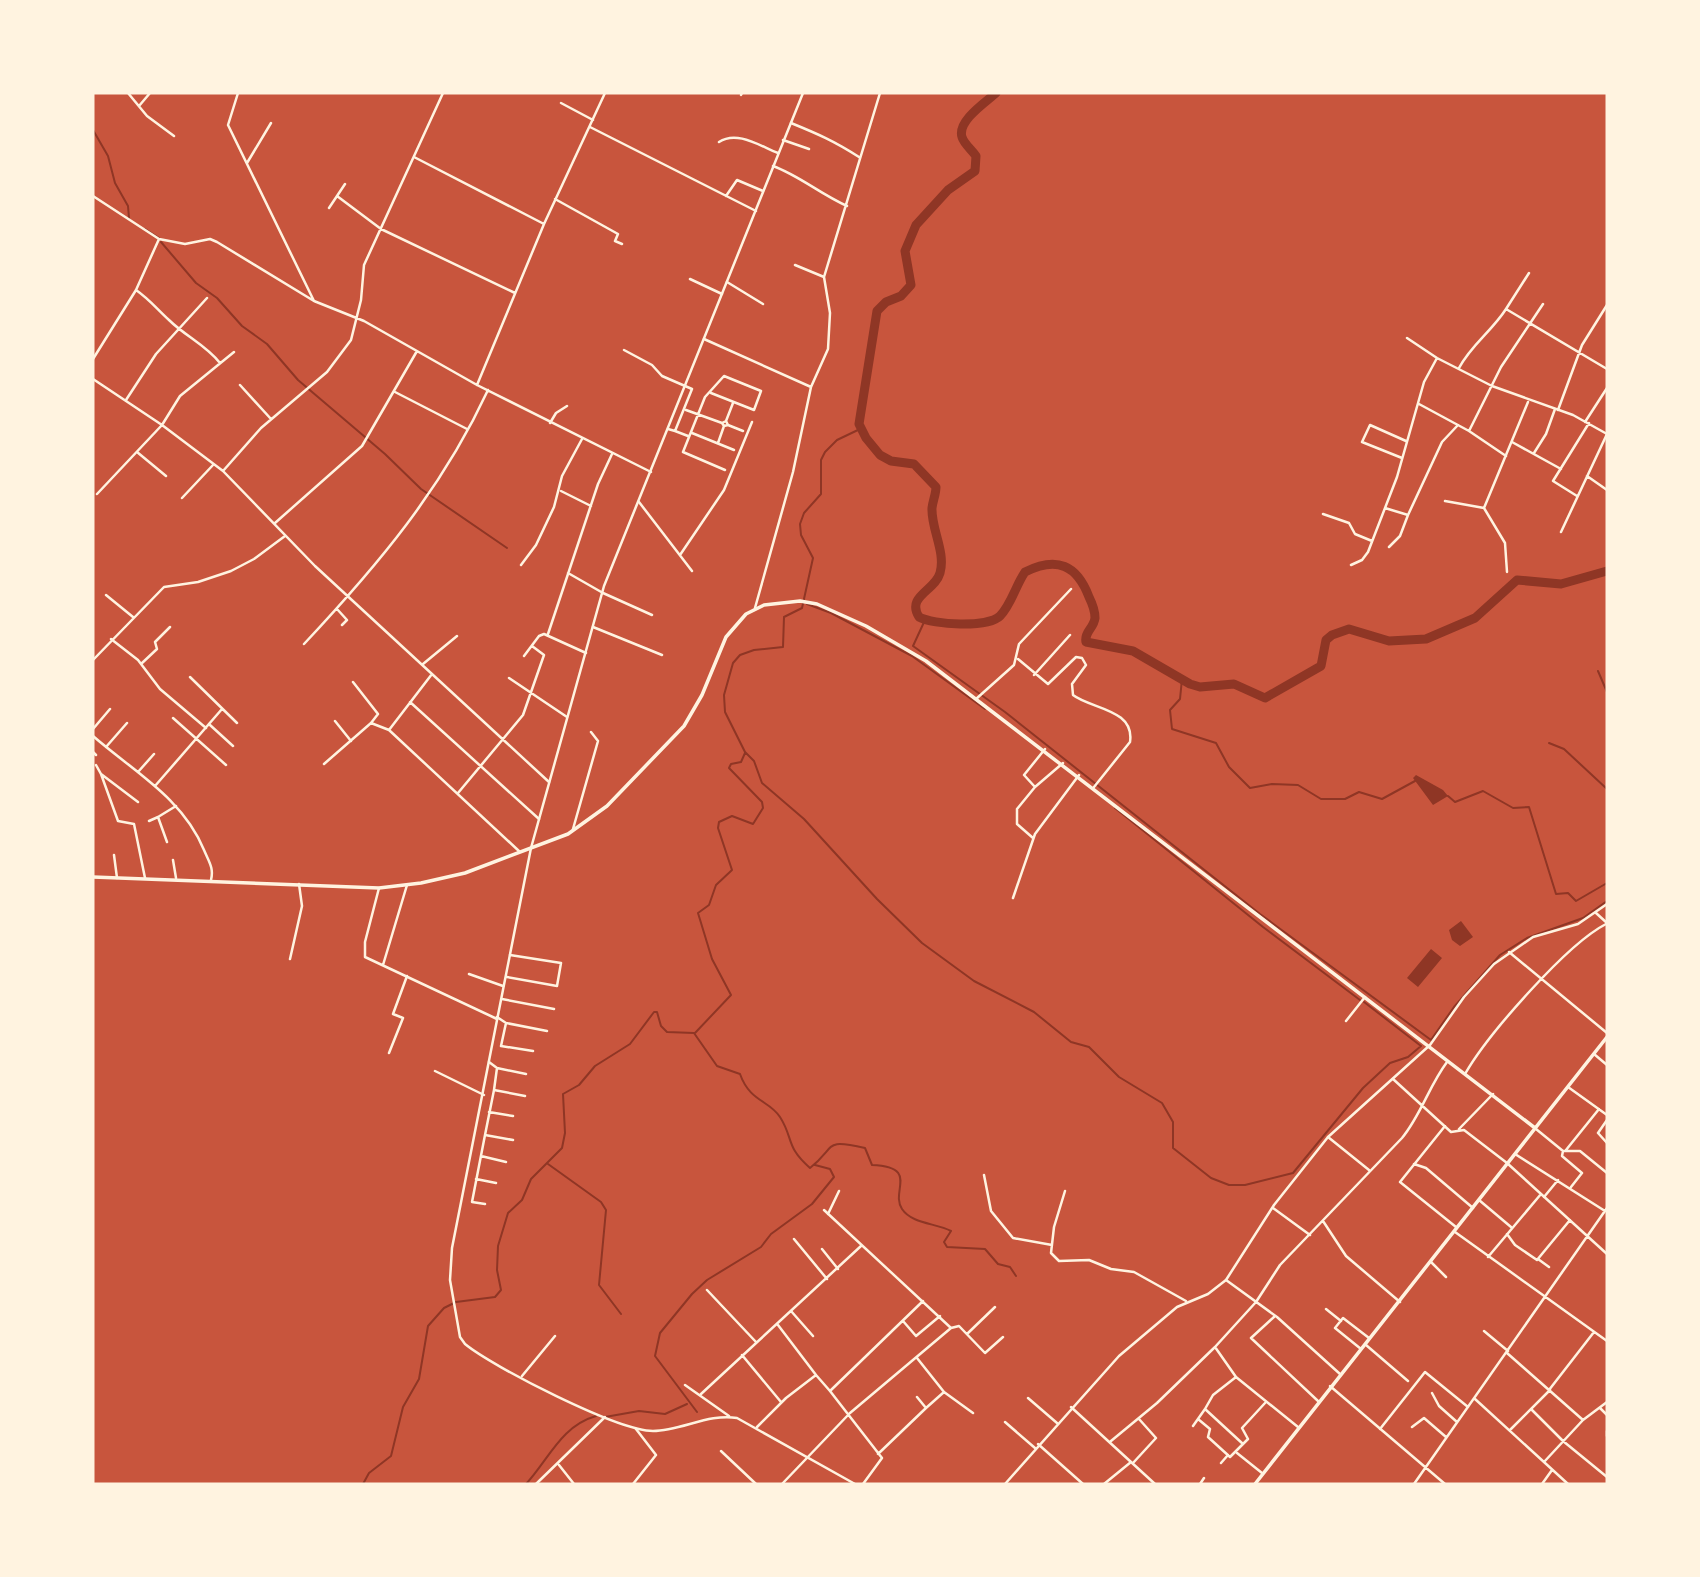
<svg xmlns="http://www.w3.org/2000/svg" width="1700" height="1577" font-family="'Sofia Sans Condensed',sans-serif">
	<rect width="100%" height="100%" fill="#c8553d"/>
	<path fill="#8f3625" d="M1416 775 1443 790 1448 796 1433 805 1413 778Z
		M1461 921 1473 937 1460 946 1452 940 1449 930Z
		M1431 949 1442 958 1418 987 1407 978Z"/>
	<g fill="none" stroke-linecap="round" stroke-linejoin="round">
		<path stroke="#8f3625" stroke-width="2" d="M93 130 108 156 115 183 128 206 129 218
			M145 229 159 238
			M161 242 196 283 217 298 242 326 267 344 298 380 385 454 421 489 507 548
			M860 429 837 440 825 452 821 460V494L804 513 800 524 801 535 813 558 802 608 784 617 783 647 754 650 740 655 733 663 724 695 725 712 745 752 754 761 762 783 804 819 877 899 922 943 974 981 1034 1012 1071 1042 1089 1047 1119 1077 1162 1103 1173 1122V1148L1211 1178 1229 1185H1245L1293 1173 1363 1088 1390 1063 1408 1057 1421 1046 1364 1002
			M807 604 831 613 912 656 985 709
			M925 620 913 646 1005 712 1260 914 1431 1040 1454 1007 1500 955 1527 938 1583 918 1607 901
			M1598 671 1607 692
			M1182 679 1180 699 1170 710 1172 729 1216 743 1229 767 1250 788 1272 784 1298 785 1321 799H1345L1359 792 1382 799 1415 781
			M1549 743 1564 749 1607 789
			M1448 796 1455 802 1483 791 1513 808 1529 807 1556 894 1568 893 1576 901 1607 883
			M1115 808 1263 927 1360 1000
			M695 1033 731 995 712 959 698 913 709 905 716 885 732 870 718 828 719 822 732 816 753 824 763 808 762 802 729 768 731 764 741 762 745 753
			M548 1164 601 1202 606 1210 599 1285 621 1314
			M697 1412 655 1356 660 1333 692 1294 707 1280 761 1247 771 1234 812 1204 834 1177 830 1169 815 1165
			M605 1417 639 1411 665 1414 687 1404
			M363 1484 369 1473 391 1456 403 1407 419 1379 428 1326 444 1308 456 1302 495 1297 501 1290 497 1270 498 1246 508 1213 522 1200 531 1179 562 1148 565 1133 563 1094 579 1085 595 1066 630 1044 654 1012H657L661 1026 667 1032 694 1033 717 1066 740 1074C750 1102 769 1100 780 1117 794 1139 785 1146 810 1168 837 1147 822 1138 865 1148L872 1165C920 1167 890 1191 902 1209 912 1224 936 1223 951 1231L944 1242 947 1247 985 1249 998 1264 1010 1267 1016 1276
			M526 1484C549 1459 561 1426 596 1416"/>
		<path stroke="#8f3625" stroke-width="9" d="M996 93C986 102 957 121 962 137 964 144 972 150 976 156L975 171 948 190 916 225 905 251 911 285 901 296 886 302 877 311 859 424 866 438 880 455 891 461 914 464 936 487C936 494 933 500 932 508 931 529 946 552 940 573 935 591 906 596 919 617 933 625 988 628 1000 616 1011 605 1016 585 1025 572 1057 556 1077 565 1089 597 1092 603 1095 611 1095 618 1094 628 1084 632 1086 642L1133 651 1190 684 1200 687 1234 684 1265 698 1321 666 1326 640 1332 635 1349 629 1389 641 1426 639 1475 618 1517 580 1561 584 1607 571"/>
		<path stroke="#fff3e0" stroke-width="2.5" d="M128 93 147 116 174 136
			M238 93 228 125 314 301
			M741 95 742 93
			M561 103 593 120
			M139 106 150 93
			M791 123C818 134 834 141 859 157
			M590 127 756 211
			M783 140 809 149
			M719 142C737 130 760 146 778 153
			M414 157 544 224
			M247 163 271 123
			M773 166C800 176 820 194 847 206
			M93 196 159 239 136 290 93 359
			M337 196 381 229 515 293
			M726 196 737 180 763 191
			M555 199 618 234 615 241 622 244
			M329 208 345 184
			M159 239 185 244 210 239 217 242 314 301 364 321 477 385 651 472
			M795 265 824 277
			M1529 273 1506 309 1607 369
			M690 279 722 294
			M727 282 763 304
			M136 290C149 299 157 309 169 320 185 336 206 345 220 363
			M1407 338 1437 358 1492 386 1573 415 1607 434
			M704 339 811 387
			M624 350 652 365 662 376 692 389 675 431 668 429
			M1459 368C1471 345 1492 331 1506 309
			M93 379 162 425 223 471 315 566 549 782
			M240 385 271 419
			M477 385 544 224 605 93
			M395 392 467 429
			M711 393 754 410 761 391 724 376 705 397 683 452 725 470
			M126 400 156 354 207 298
			M1419 404 1469 431 1501 367 1543 304
			M686 410 722 423 726 421 728 425 724 426 722 423
			M1558 410 1582 345 1607 305
			M726 421 733 403
			M1585 422 1607 388
			M550 423 556 413 567 406
			M728 425 743 431
			M675 431 688 436
			M1469 431 1506 456
			M692 433 734 450
			M1512 442 1561 469
			M718 443 724 426
			M137 452 166 476
			M1534 453 1546 434 1555 409
			M1402 458 1362 442 1370 425 1406 441
			M223 471 261 428 327 372 351 340 361 300 364 265 443 93
			M1587 476 1607 490
			M561 491 591 506
			M97 494 162 425 180 396 234 352
			M1577 496 1553 481 1589 423
			M182 498 213 465
			M1445 501 1484 508
			M639 502 692 571
			M1385 508 1408 515 1400 536 1389 547
			M1323 514 1349 523 1355 534 1372 541
			M1408 515 1442 442 1458 425
			M275 523 362 446 417 351
			M1561 532 1607 434
			M680 555 724 490 752 422
			M521 565 536 545 554 507 562 476 582 439
			M1351 565 1362 560 1368 552 1397 477 1424 382 1437 358
			M1507 572 1505 543 1484 508 1528 402
			M568 573 603 593 652 615
			M106 595 133 617
			M755 608 793 472 811 387 828 349 830 313 824 277 880 93
			M337 609 347 620 342 625
			M593 627 662 655
			M548 634 598 484 612 454
			M111 639 138 660 160 689 206 728
			M304 644C378 565 442 489 488 390
			M524 656 539 636 544 634 586 653
			M1018 659 1048 684 1076 657 1082 658 1086 665 1072 684 1073 695C1091 709 1135 709 1130 742L1094 787
			M93 660 164 587 198 582 231 571 254 559 285 536
			M141 664 157 649 155 642 170 627
			M423 664 457 636
			M1034 675 1070 635
			M190 677 237 723
			M509 678 567 717
			M976 699 1014 665 1019 644 1071 589
			M410 702 539 819
			M173 718 226 765
			M335 721 351 741
			M371 723 389 730 520 852
			M210 725 233 746
			M93 729 110 709
			M389 730 432 674
			M93 736C133 771 183 798 204 850 209 862 214 868 211 880
			M106 747 127 723
			M93 752 96 755
			M324 764 371 723 378 714 353 682
			M96 765 101 774
			M138 772 154 754
			M155 786 222 709
			M1035 787 1063 763
			M458 793 523 715 544 655 532 646
			M138 802 101 774 118 821 134 824 145 878
			M158 817 176 806
			M149 821 158 817 167 842
			M573 829 598 741 591 732
			M1033 838 1017 824V809L1035 787 1024 775 1045 749
			M114 855 117 878
			M173 860 176 878
			M379 888 365 942V957L497 1019
			M1013 898 1035 834 1079 775
			M1596 913 1607 923
			M1509 952 1607 1033
			M290 959 302 906 299 884
			M383 965 407 885
			M469 974 503 986
			M507 977 557 986 561 963 510 955
			M502 999 554 1009
			M497 1017 506 1023 501 1046 533 1051
			M1346 1021 1365 997
			M506 1023 547 1031
			M389 1053 403 1018 393 1014 407 976
			M1594 1054 1607 1065
			M489 1062 497 1068 526 1074
			M497 1068 494 1090 525 1096
			M435 1071 484 1095
			M1465 1074C1488 1034 1567 944 1606 924
			M1393 1079 1451 1132 1464 1130 1507 1163 1607 1254
			M1568 1087 1607 1115
			M494 1090 485 1135 513 1140
			M489 1112 513 1116
			M1607 1120 1598 1133 1607 1143
			M1445 1126 1400 1182 1456 1227
			M1459 1129 1493 1094
			M1536 1129 1563 1151H1580L1607 1173
			M1328 1137 1369 1170
			M1566 1150 1599 1109
			M1563 1151 1562 1156 1582 1173 1571 1187
			M1515 1154 1605 1211
			M481 1156 506 1162
			M1414 1164 1426 1168 1473 1208
			M984 1175 991 1211 1013 1238 1052 1245
			M476 1179 496 1183
			M1065 1191 1054 1227 1051 1253 1059 1261 1089 1260 1111 1269 1134 1272 1186 1301
			M1544 1197 1558 1180
			M1479 1200 1511 1227
			M485 1204 472 1202 485 1135
			M1273 1208 1310 1235
			M824 1210 951 1328
			M828 1214 839 1191
			M1323 1221 1346 1256 1400 1302
			M1455 1232 1607 1341
			M1507 1234 1515 1245 1537 1260 1570 1220
			M794 1239 827 1279
			M822 1249 838 1269
			M1488 1257 1541 1194
			M1538 1259 1549 1267
			M1431 1262 1446 1277
			M1226 1280 1277 1317 1340 1374
			M707 1290 756 1342
			M1326 1309 1341 1321
			M791 1311 813 1336
			M1275 1316 1251 1338 1318 1401
			M903 1321 916 1336 940 1316
			M778 1325 816 1375
			M951 1328 959 1326 985 1353 1003 1337
			M1484 1331 1508 1351
			M967 1334 995 1307
			M1366 1345 1408 1381
			M1215 1347 1236 1377 1298 1427
			M1361 1349 1335 1328 1343 1318 1369 1338
			M1507 1353 1583 1420
			M742 1355 781 1402
			M917 1358 944 1392 973 1413
			M522 1376 555 1336
			M1236 1377 1213 1395 1205 1409 1243 1444
			M685 1385 729 1416
			M1330 1386 1445 1484
			M1549 1390 1594 1332
			M830 1391 882 1458 863 1484
			M1432 1393 1439 1406 1457 1422
			M701 1394 861 1246
			M917 1397 926 1408 944 1392
			M1028 1398 1057 1423
			M1475 1399 1568 1484
			M1071 1407 1155 1484
			M1600 1408 1607 1415
			M1531 1409 1563 1441 1607 1477
			M1198 1419 1210 1429 1208 1437 1230 1457 1248 1439 1242 1428 1265 1403
			M1005 1422 1035 1448
			M1193 1426 1205 1409
			M757 1427 786 1398 816 1375 830 1391 923 1301
			M1412 1427 1424 1418 1446 1437
			M1380 1429 1425 1372 1468 1407
			M1510 1430 1550 1390
			M1607 1431V1436
			M1111 1441 1157 1403 1215 1347 1256 1302 1280 1265 1402 1138C1421 1115 1429 1086 1447 1062
			M1038 1444 1083 1484
			M721 1451 756 1484
			M1237 1453 1262 1473
			M878 1454 926 1408
			M1544 1462 1583 1420 1607 1402
			M1133 1463 1156 1438 1139 1419
			M1221 1463 1228 1455
			M559 1465 574 1484
			M536 1484 605 1417
			M633 1484 656 1455 636 1429
			M782 1484 850 1413 951 1328
			M1104 1484 1131 1462
			M1200 1484 1204 1478
			M1414 1484 1607 1208
			M1542 1484 1552 1470"/>
		<path stroke="#fff3e0" stroke-width="2.5" d="M803 93 604 586 531 848 452 1248 450 1280 460 1337 465 1344C493 1367 618 1431 653 1431 681 1431 709 1413 737 1418L855 1484
			M1005 1484 1119 1356 1177 1307 1208 1294 1226 1280 1274 1205 1328 1137 1430 1045 1464 997 1494 964 1533 937 1578 924 1607 904"/>
		<path stroke="#fff3e0" stroke-width="3.5" d="M93 877 379 888 421 883 465 873 568 834 607 806 684 726 702 695 726 637 746 614 764 605 800 601 817 604 866 626 926 661 1535 1128"/>
		<path stroke="#fff3e0" stroke-width="3.5" d="M1255 1484 1607 1037"/>
	</g>
	<rect width="1700" height="1577" fill="none" stroke="#fff3e0" stroke-width="189"/>
</svg>
